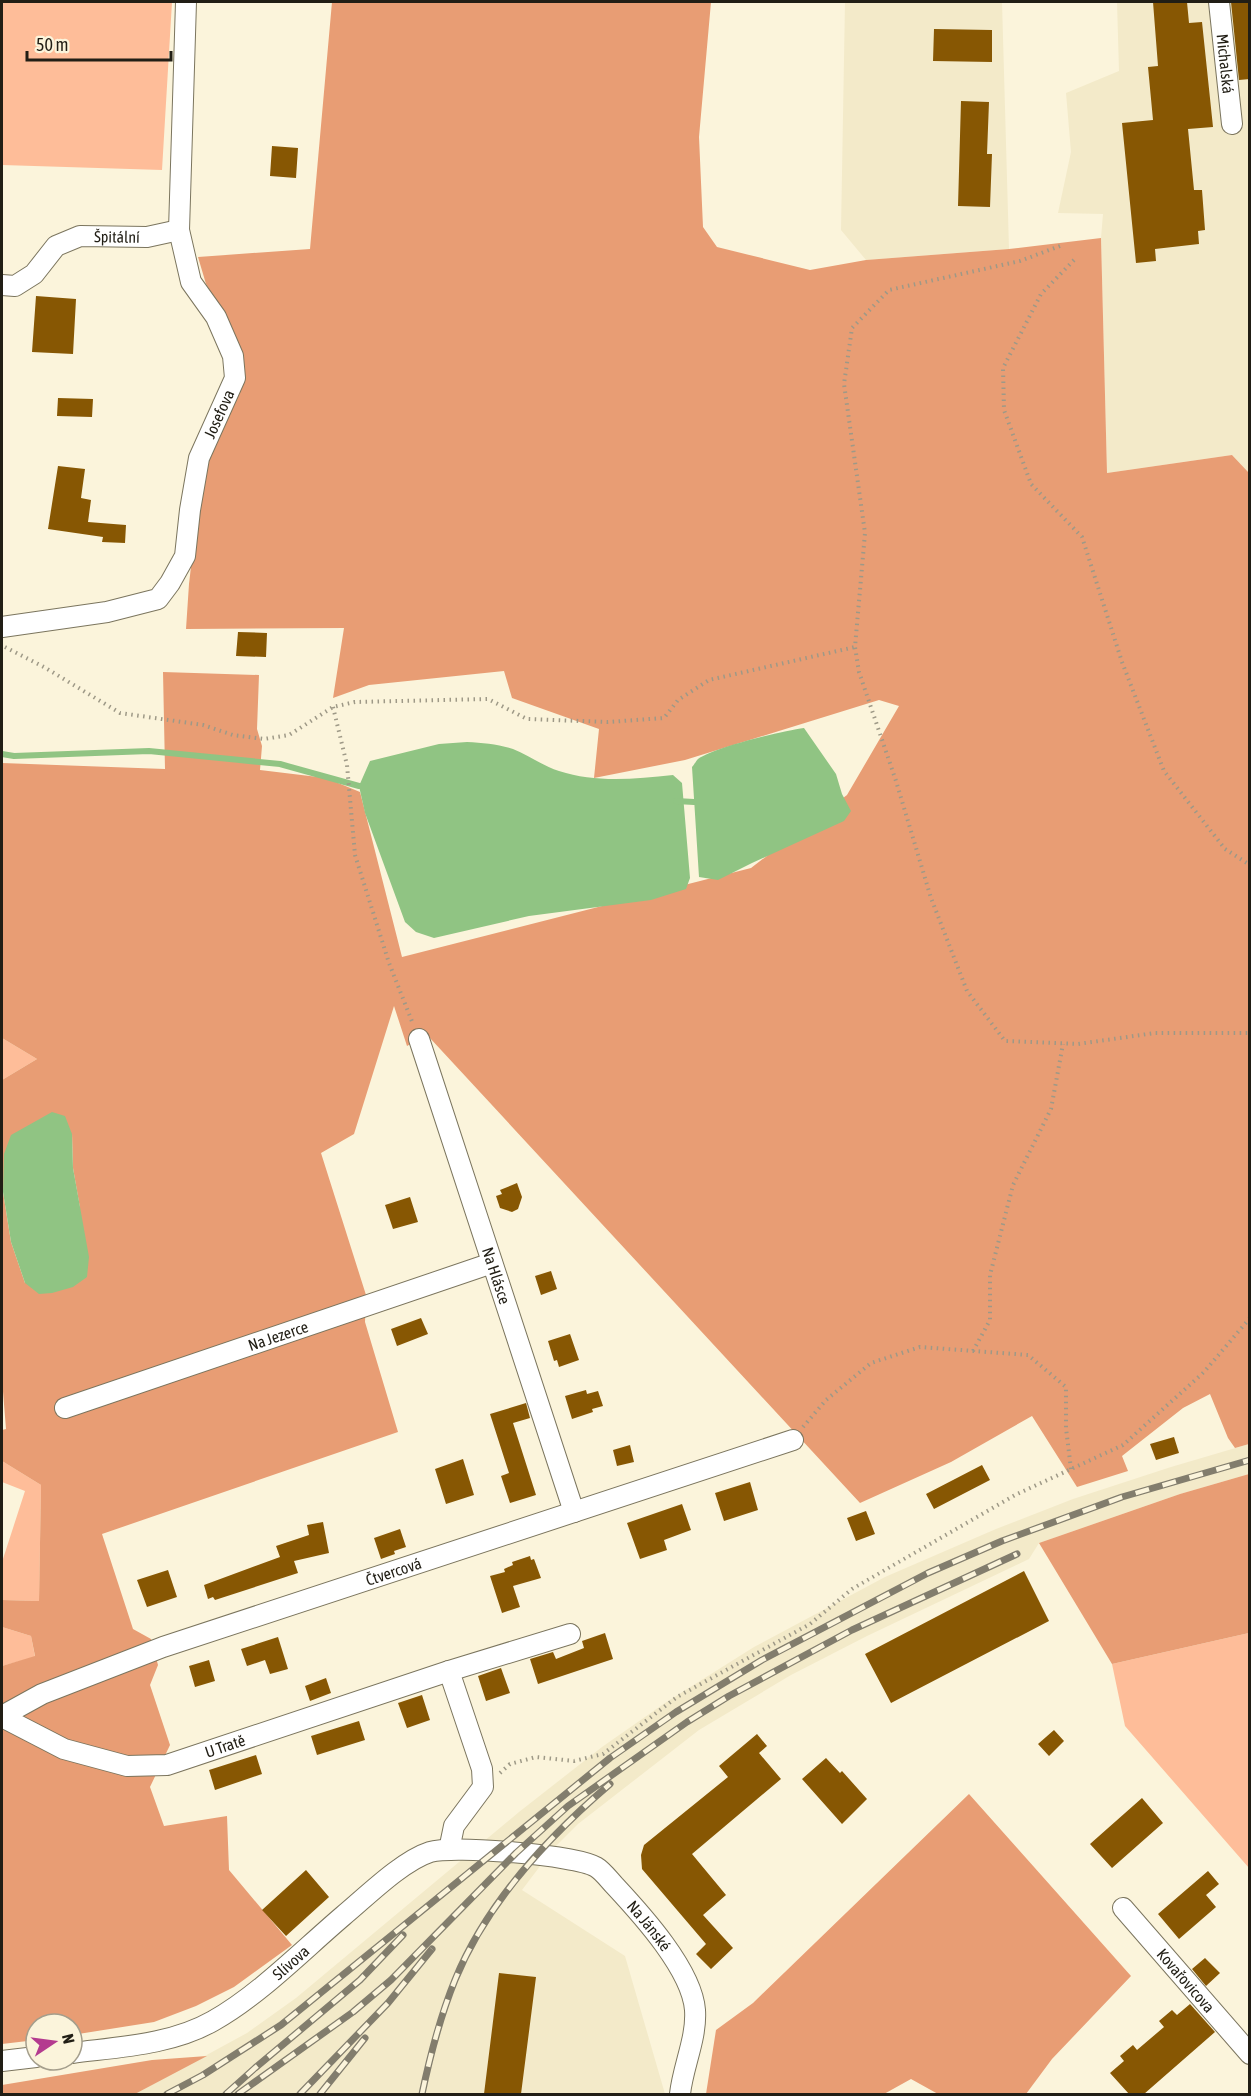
<svg xmlns="http://www.w3.org/2000/svg" width="1251" height="2096" font-family="'Asap Condensed',sans-serif">
	<rect width="100%" height="100%" fill="#fbf4db"/>
	<path fill="#f3eac9" d="M845 2H1002L1009 249 866 260 841 230Z
		M1117 2H1249V473L1232 455 1107 473 1101 238 1103 214 1058 213 1071 152 1066 93 1119 71Z
		M1249 1444V1474L1180 1494 1039 1543 1029 1559 867 1636 791 1675 699 1730 578 1824 553 1849 522 1890 625 1956 665 2094H135L247 2033 296 1998 519 1812 602 1747 665 1703 754 1647 885 1577 996 1529 1073 1499 1171 1467Z"/>
	<path fill="#febd99" d="M2 2H172L162 170 2 165Z
		M2 1038 37 1059 2 1080Z
		M2 1461 41 1485 39 1601 2 1600V1562L25 1491 2 1482Z
		M2 1627 31 1636 35 1657 2 1666Z
		M1249 1633V1868L1125 1726 1112 1664Z"/>
	<path fill="#e89d74" fill-rule="evenodd" d="M332 2H711L699 137 703 227 717 247 810 270 866 260 1009 249 1101 238 1107 473 1232 455 1249 473V1444L1235 1448 1228 1438 1210 1394 1183 1408 1122 1456 1128 1471 1077 1487 1032 1416 951 1462 860 1503 429 1037 419 1039 407 1046 394 1006 354 1134 321 1153 366 1295 365 1322 398 1432 102 1534 133 1629 151 1639 158 1665 150 1685 170 1745 150 1787 164 1826 227 1816 229 1870 292 1945 234 1987 196 2006 154 2022 72 2035V2024H36V2040L2 2044V1666L35 1656 31 1636 2 1627V1600L39 1601 41 1485 2 1461V1430L6 1429 2 1379V1080L37 1059 2 1038V763L165 769 163 672 259 675 257 729 262 746 260 770 326 778 360 792 402 957 751 868 847 795 899 706 879 700 685 760 594 778 599 729 512 698 504 671 369 685 333 698 344 628 186 629 189 584 203 463 225 418 226 317 206 284 198 257 310 249ZM72 1134 73 1168 80 1208 25 1283 11 1242 3 1192Z
		M1249 1474V1633L1112 1664 1039 1543 1180 1494Z
		M969 1794 1131 1976 1052 2059 1026 2094H938L911 2079 884 2094H706L716 2030 753 2003Z
		M207 2056 135 2094H2V2085L152 2060Z"/>
	<path fill="#90c483" d="M804 728 836 774 842 794 851 811 844 821 752 863 718 880 699 877 692 767C694 765 696 761 698 759 715 747 782 731 804 728Z
		M467 742C483 743 498 744 513 749 528 755 543 766 559 771 596 783 634 779 673 775L682 783 690 878 686 889 651 900 529 916 434 938 416 932 405 922 365 813 359 786 370 761 439 744Z
		M52 1112 65 1116 72 1134 73 1168 89 1257 87 1277 73 1287 52 1293 39 1294 25 1283 11 1242 3 1192 4 1154 11 1135Z"/>
	<g fill="none" stroke-linecap="round" stroke-linejoin="round">
		<path stroke="#90c483" stroke-width="6" d="M2 754 14 756 149 751 280 764 359 786H366
			M676 801 694 802"/>
	</g>
	<path fill="#875703" d="M1153 2H1187L1189 23 1202 22 1213 127 1188 129 1194 190H1202L1205 230 1198 231 1199 244 1155 249 1156 261 1136 263 1122 123 1153 120 1148 67 1158 66Z
		M1231 2H1250V79L1239 80Z
		M934 29 992 30V62L933 61Z
		M961 101 989 102 987 154H992L990 207 958 206Z
		M272 146 298 148 296 178 270 176Z
		M36 296 76 299 73 354 32 352Z
		M58 398 93 399 92 417 57 416Z
		M58 466 85 469 81 498 91 500 88 522 126 525 125 543 102 542 103 537 48 529Z
		M238 632 267 633 266 657 236 656Z
		M517 1183 522 1197 518 1209 512 1212 500 1208 496 1196 502 1194 500 1190Z
		M410 1197 418 1222 393 1229 385 1205Z
		M551 1271 557 1289 541 1295 535 1276Z
		M421 1318 428 1334 397 1346 391 1329Z
		M570 1334 579 1360 559 1367 557 1360 554 1361 548 1341Z
		M586 1390 587 1394 598 1391 603 1406 592 1409 593 1412 572 1419 565 1396Z
		M526 1403 530 1418 513 1423 536 1495 510 1503 501 1476 509 1473 490 1414Z
		M1174 1437 1179 1453 1156 1460 1150 1444Z
		M630 1445 634 1462 617 1466 613 1450Z
		M463 1459 474 1495 446 1504 435 1469Z
		M982 1465 990 1480 934 1509 926 1494Z
		M750 1482 758 1510 724 1521 715 1493Z
		M682 1504 691 1530 664 1540 667 1550 640 1559 627 1523Z
		M866 1511 875 1534 856 1541 847 1518Z
		M323 1522 329 1553 294 1561 298 1573 215 1600 213 1597 208 1599 204 1585 280 1557 276 1546 309 1535 307 1525Z
		M400 1529 406 1547 394 1551 395 1554 381 1559 374 1538Z
		M530 1556 531 1560 534 1559 541 1578 513 1586 520 1607 502 1613 490 1576 505 1572 504 1569 513 1565 512 1562Z
		M168 1570 177 1597 147 1607 137 1580Z
		M1024 1571 1049 1621 891 1703 865 1654Z
		M605 1633 613 1659 538 1684 530 1659 553 1652 556 1659 584 1648 582 1641Z
		M278 1637 288 1669 270 1674 265 1660 247 1666 241 1649Z
		M209 1660 215 1681 195 1687 189 1666Z
		M501 1668 510 1693 486 1701 478 1676Z
		M326 1678 331 1693 310 1701 305 1686Z
		M422 1695 430 1720 407 1728 398 1703Z
		M359 1721 365 1740 317 1755 311 1736Z
		M1054 1730 1064 1741 1049 1756 1038 1744Z
		M757 1734 767 1746 759 1753 781 1779 692 1854 726 1895 703 1915 733 1948 711 1969 696 1954 706 1944 642 1869 641 1855 644 1845 728 1777 719 1766Z
		M256 1755 262 1774 215 1790 209 1770Z
		M826 1758 840 1773 842 1771 867 1799 842 1824 802 1779Z
		M1142 1798 1163 1823 1112 1868 1090 1844Z
		M306 1870 329 1897 286 1936 262 1910Z
		M1208 1871 1219 1884 1206 1895 1216 1907 1179 1939 1158 1914Z
		M1205 1958 1220 1973 1206 1986 1192 1969Z
		M499 1973 536 1977 521 2094H484Z
		M1190 2004 1215 2032 1144 2094H1129L1110 2073 1124 2061 1120 2056 1133 2045 1137 2050 1164 2027 1159 2021 1172 2010 1177 2015Z"/>
	<g fill="none" stroke-linecap="round" stroke-linejoin="round">
		<g stroke="#7b755e" stroke-width="22">
			<g id="minor">
				<path id="s1" d="M1219 2 1232 124"/>
				<path id="s2" d="M2 285 15 286 34 274 56 246 80 236 147 237 179 230"/>
				<path id="s3" d="M2 627 107 612 158 599 170 583 185 556 190 510 199 458 235 378 233 356 216 317 191 282 179 230 186 2"/>
				<path id="s4" d="M419 1039 574 1512"/>
				<path id="s5" d="M65 1408 492 1263"/>
				<path d="M449 1671 482 1769 483 1787 454 1826 449 1850"/>
				<path id="s6" d="M2 1716 42 1694 163 1647 793 1440"/>
				<path id="s7" d="M2 1717 64 1749 127 1766 167 1765 449 1671 570 1634"/>
				<path id="s8" d="M1123 1908 1250 2054"/>
				<path id="s9" d="M72 2053C118 2047 171 2045 213 2021 258 1996 303 1950 343 1916 366 1897 402 1861 430 1852 453 1845 576 1855 596 1867 603 1871 610 1881 615 1886 642 1915 692 1970 695 2010 697 2038 683 2066 680 2094"/>
				<path d="M2 2061 36 2057"/>
			</g>
		</g>
		<path stroke="#9e9987" stroke-width="4" stroke-dasharray="1.5 4.5" stroke-linecap="butt" d="M1060 246 1020 261 889 290 852 328 844 384 865 533 855 647 859 672 896 781 931 898 967 991 1005 1041 1078 1044 1155 1033H1250
			M1074 260 1041 294 1003 368 1004 410 1031 484 1082 537 1122 662 1164 771 1225 849 1250 865
			M5 647 44 667 120 713 203 725 233 735 264 739 289 735 333 707 355 702 488 699 527 719 608 722 664 718 678 700 709 680 855 647
			M333 707 347 765 355 855 389 963 413 1024
			M973 1351 990 1320V1275L1013 1185 1051 1109 1063 1044
			M803 1427 826 1400 871 1363 920 1347 1028 1355 1066 1387V1428L1071 1469
			M500 1773 510 1764 536 1757 574 1761 603 1754 677 1697 810 1624 852 1589 1015 1495 1123 1445 1204 1372 1250 1318"/>
		<use href="#minor" stroke="#fff" stroke-width="20"/>
		<g stroke="#827d6d" stroke-width="7">
			<path id="rail" d="M167 2094 203 2075 281 2025 610 1758 676 1712 762 1660 928 1573 1002 1541 1122 1497 1250 1460
				M226 2094 255 2068 360 1980 403 1935
				M238 2094 353 2012 391 1980 516 1853 568 1806 687 1722 729 1696 852 1630 1017 1554
				M300 2094 388 2003 432 1949
				M320 2094 365 2038
				M422 2094C430 2056 440 2017 455 1980 486 1904 549 1836 610 1784"/>
		</g>
		<use href="#rail" stroke="#fbf4db" stroke-width="4.5" stroke-dasharray="14" stroke-linecap="butt"/>
	</g>
	<g text-anchor="middle" stroke-width="6" stroke-linejoin="round" paint-order="stroke">
		<g font-size="16" fill="#211e15" stroke="#fbf4db">
			<text dy="6" stroke="none"><textPath href="#s1" startOffset="62">Michalská</textPath></text>
			<text dy="6" stroke="none"><textPath href="#s2" startOffset="134">Špitální</textPath></text>
			<text dy="6" stroke="none"><textPath href="#s3" startOffset="357">Josefova</textPath></text>
			<text dy="6" stroke="none"><textPath href="#s4" startOffset="249">Na Hlásce</textPath></text>
			<text dy="6" stroke="none"><textPath href="#s5" startOffset="225">Na Jezerce</textPath></text>
			<text dy="6" stroke="none"><textPath href="#s6" startOffset="418">Čtvercová</textPath></text>
			<text dy="6" stroke="none"><textPath href="#s7" startOffset="236">U Tratě</textPath></text>
			<text dy="6" stroke="none"><textPath href="#s9" startOffset="669">Na Jánské</textPath></text>
			<text dy="6" stroke="none"><textPath href="#s9" startOffset="243">Slívova</textPath></text>
			<text dy="6" stroke="none"><textPath href="#s8" startOffset="96">Kovařovicova</textPath></text>
		</g>
	</g>
	<rect width="1251" height="2096" fill="none" stroke="#211e15" stroke-width="6"/>
	<g transform="translate(54 2042) rotate(77)"><circle r="28" fill="#fbf4db" stroke="#a49e8c" stroke-width="1.5"/>
	<path d="M0-4.5L10 22L0 15L-10 22Z" fill="#b43b8f"/>
	<text y="-9" font-size="16" font-weight="bold" text-anchor="middle" fill="#211e15">N</text>
	</g>
	<path d="M27 51v9h144v-9" fill="none" stroke="#211e15" stroke-width="3"/>
	<text x="36" y="51" font-size="18" fill="#211e15" stroke="#fbf4db" stroke-width="4.5" paint-order="stroke">50 m</text>
</svg>
